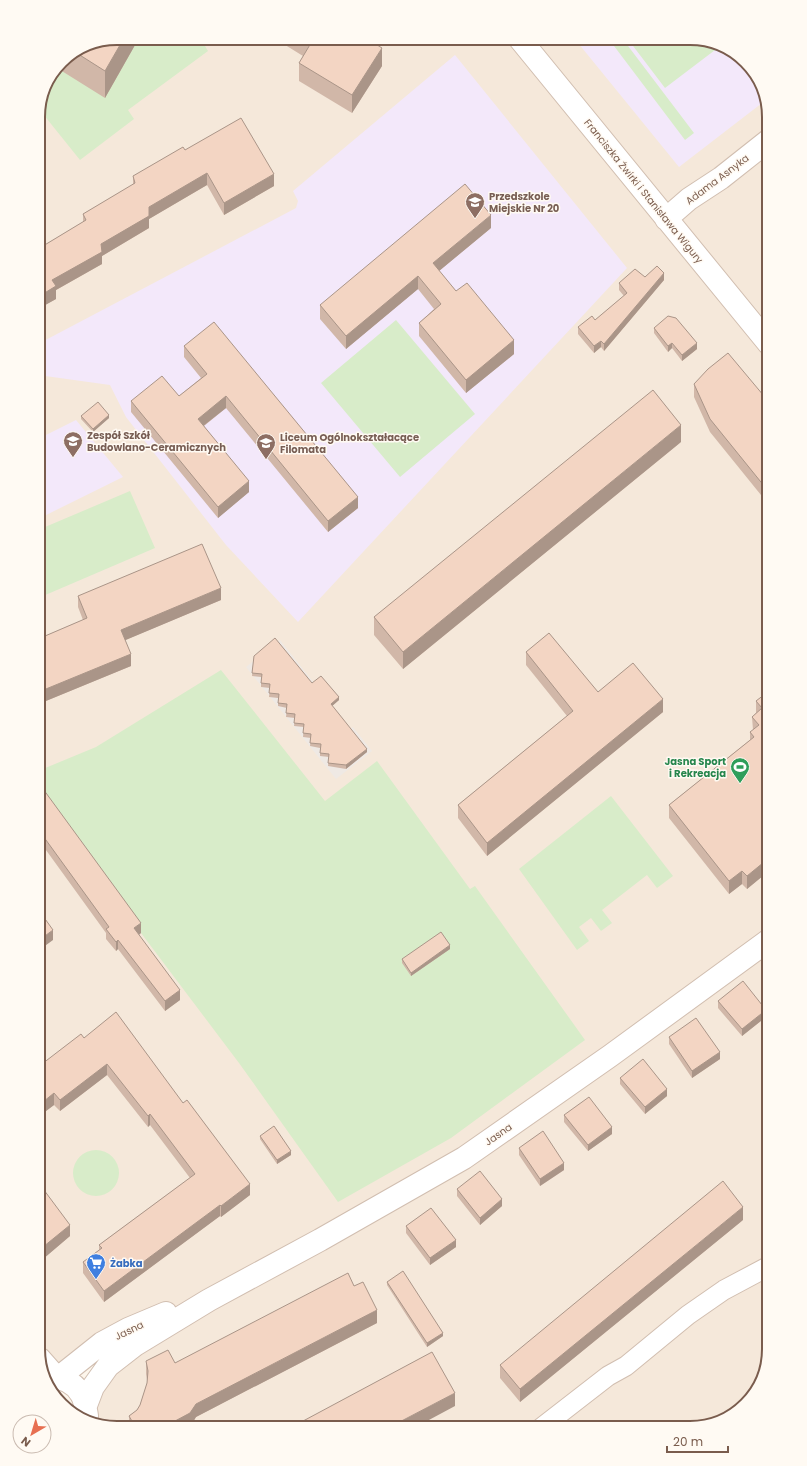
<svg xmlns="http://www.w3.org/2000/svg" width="807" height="1466" font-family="Poppins,sans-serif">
	<rect width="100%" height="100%" fill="#fdf6ec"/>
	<path fill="#f5e8da" d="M117 38H696L738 54 763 86 769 117V1350L756 1393 721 1422 690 1428H112L88 1420 93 1387 207 1301 58 1378 38 1349V112L44 86Z"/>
	<path fill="#efe9e4" d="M280 640 314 683 336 740 353 727 372 751 336 779 246 667Z"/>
	<path fill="#f3e8fa" d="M574 38H696L738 54 763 86 766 100 679 167Z
		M455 55 627 268 298 622 226 545 126 417 110 385 38 375V344L296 208 298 201 293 191Z
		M76 420 123 477 38 519V439Z"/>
	<path fill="#d8ecc9" d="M117 38H193L205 46 208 51 128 110 134 119 80 160 39 109 44 86 61 61Z
		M608 38H622L694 133 685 140Z
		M627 38H696L719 47 665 88Z
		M396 320 475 414 400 477 321 383Z
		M130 491 155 548 43 596 38 584V530Z
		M221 670 325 801 377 761 470 889 475 886 585 1040 451 1138 338 1202 239 1063 141 933 38 792V771L96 747Z
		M611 796 673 876 657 888 647 875 602 910 612 923 601 931 591 918 579 927 589 941 577 950 519 869Z
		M73 1173a23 23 0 1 1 46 0a23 23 0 1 1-46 0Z"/>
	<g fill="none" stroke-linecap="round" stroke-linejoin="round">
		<g stroke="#d1beb0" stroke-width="21">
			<path id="minor" d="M541 1428 608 1376 626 1366 688 1315 724 1290 769 1266"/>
		</g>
		<g stroke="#d1beb0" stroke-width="24">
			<path id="tertiary" d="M519 38 769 344
				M666 219 689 199 721 178 769 140
				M40 1359 56 1377
				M45 1378C60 1376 73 1381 81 1394 85 1400 86 1410 87 1416
				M58 1378 102 1343 128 1329 166 1313
				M85 1408 93 1387 108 1366 135 1345 209 1300 320 1240 464 1158 610 1056 769 940"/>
		</g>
		<use href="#minor" stroke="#fff" stroke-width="19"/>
		<use href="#tertiary" stroke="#fff" stroke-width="22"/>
	</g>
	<path fill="#d1b7a8" d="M117 38H139L105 98 57 68 61 61 87 44Z
		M282 38H375L372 42 382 66 352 113 299 81V63L303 56 282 43Z
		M185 150 274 186 224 215 207 185 149 219V228L102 256V264L56 290V299L38 309V249L83 222V214L133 185V176Z
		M491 228 439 271 456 291 514 354 466 393 419 336V323L434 309 418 289 346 349 320 319V305Z
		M645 277 664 280 604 351 601 347 594 353 578 334V327L595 320 624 296 619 290V283Z
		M654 328 697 349 682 361 672 348 668 352 654 333Z
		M184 346 358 508 328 532 226 408 204 426 249 492 218 518 131 412V401L179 396 201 378 184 357Z
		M694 384 769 402V505L710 432 694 397Z
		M81 416 109 418 93 432 81 419Z
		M681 442 403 669 374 635V617Z
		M78 596 221 600 125 640 131 666 41 703 38 697V639L83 620 78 607Z
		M526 652 598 692 663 712 487 856 458 818V805L567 716 526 665Z
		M254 656 312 683 339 700 332 706 367 752 346 769 328 766 329 757 320 756V748L310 746 311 738 303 737 304 727 294 726 295 718 286 717 287 708 278 706V698L269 697 270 688 261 687V677L252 676Z
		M769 691V871L747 889 742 884 729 894 669 818V805L750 740V732L753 730 752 717 756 713V701Z
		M38 782 141 933 139 935 180 1000 165 1011 118 949 116 951 106 939V933L38 839Z
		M450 949 411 976 402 963V959Z
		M718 1001 766 1017 742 1036 718 1008Z
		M669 1037 720 1059 692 1078 669 1044Z
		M84 1038 250 1195 221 1217 220 1216 104 1302 83 1273V1262L99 1250V1245L190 1178 150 1125 148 1127 107 1075 60 1111 54 1105 38 1117V1067Z
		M620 1078 667 1096 645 1114 620 1084Z
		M564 1115 612 1134 588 1151 564 1122Z
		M260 1136 291 1155 277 1164 260 1139Z
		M519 1148 564 1170 540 1186 519 1155Z
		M769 1155V1187L765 1184V1160Z
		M38 1182 70 1236 43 1259 38 1253Z
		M457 1189 502 1206 480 1225 457 1196Z
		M743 1220 520 1402 500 1378V1365Z
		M406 1226 456 1247 430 1265 406 1233Z
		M387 1282 443 1336 427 1347 387 1285Z
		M354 1286 377 1323 196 1417 190 1427 188 1428H129V1416L137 1410 140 1405 147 1383V1380L146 1374V1361L175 1363Z
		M769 1288V1312L763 1304V1294Z"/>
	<path fill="#aa9588" d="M124 38H139L105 98V71Z
		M364 38H375L364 55Z
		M382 48V66L352 113V95Z
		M207 173V185L149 219V228L102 256V264L56 290V299L38 309V297L52 280 101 244 149 207Z
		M274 174V186L224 215V203Z
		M491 215V228L433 276V263Z
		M664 273V280L604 351V344Z
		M418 276V289L346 349V336Z
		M514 340V354L466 393V380Z
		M601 341V347L594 353V346Z
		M672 343V348L668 352V346Z
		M697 343V349L682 361V355Z
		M226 396V408L198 430V419Z
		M109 415V418L93 432V429Z
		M681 425V442L403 669V652Z
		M249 481V492L218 518V507Z
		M358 497V508L328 532V521Z
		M221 588V600L121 642V630Z
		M131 654V666L41 703V691Z
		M339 697V700L331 707V704Z
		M663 699V712L487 856V843Z
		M367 749V752L346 769V765Z
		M769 858V871L747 889V876Z
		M742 871V884L729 894V881Z
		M141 923V933L134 938V928Z
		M53 930V940L38 951V941Z
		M118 940V949L116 951V942Z
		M450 945V949L411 976V973Z
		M180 990V1000L165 1011V1001Z
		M766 1010V1017L742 1036V1029Z
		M720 1052V1059L692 1078V1071Z
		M107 1064V1075L60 1111V1100Z
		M667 1089V1096L645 1114V1107Z
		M54 1093V1105L38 1117V1106Z
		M150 1114V1125L148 1127V1116Z
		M612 1127V1134L588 1151V1145Z
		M291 1151V1155L277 1164V1160Z
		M564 1163V1170L540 1186V1179Z
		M250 1184V1195L221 1217V1206Z
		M502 1199V1206L480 1225V1218Z
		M220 1205V1216L104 1302V1291Z
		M743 1207V1220L520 1402V1389Z
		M70 1225V1236L43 1259V1247Z
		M456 1240V1247L430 1265V1258Z
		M377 1310V1323L196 1417 190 1427 188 1428H162L196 1404Z
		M443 1333V1336L427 1347V1343Z
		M455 1393V1406L414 1428H388Z"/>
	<path fill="#f3d5c3" stroke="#aa9588" d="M117 38H124L105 71 75 52 87 44Z
		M302 38H366L382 48 352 95 299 63 311 43Z
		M241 118 274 174 224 203 207 173 149 207V216L101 244 102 252 52 280 56 286 38 297V249L86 220 83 214 135 183 133 176 183 147 185 150Z
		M465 184 491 215 433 263 456 291 467 283 514 340 466 380 419 323 441 304 418 276 346 336 320 305Z
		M657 266 664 273 604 344 601 341 594 346 578 327 592 316 595 320 627 293 619 283 635 269 645 277Z
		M668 316 676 318 697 343 682 355 672 343 668 346 654 328Z
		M214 322 358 497 328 521 226 396 198 419 249 481 218 507 131 401 162 376 179 396 207 374 184 346Z
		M728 353 769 402V492L710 419 694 384 708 369Z
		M653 390 681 425 403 652 374 617Z
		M98 402 109 415 93 429 81 416Z
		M202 544 221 588 121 630 131 654 41 691 38 685V639L87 618 78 596Z
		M549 633 598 692 633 663 663 699 487 843 458 805 573 711 526 652Z
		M275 638 312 683 321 676 339 697 331 704 367 749 346 765 328 763 329 754 320 753 321 744 310 743 311 734 303 733 304 724 294 723 295 714 286 713 287 704 278 703 279 694 269 693 270 684 261 683 262 674 252 673 254 656Z
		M769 691V858L747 876 742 871 729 881 669 805 754 737 750 732 759 725 752 717 762 708 756 701Z
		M38 782 141 923 134 928 180 990 165 1001 118 940 116 942 106 929 109 927 38 829Z
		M38 909 53 930 38 941Z
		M441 932 450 945 411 973 402 959Z
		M743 981 766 1010 742 1029 718 1001Z
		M116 1012 183 1103 187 1100 250 1184 221 1206 220 1205 104 1291 83 1262 102 1248 99 1245 195 1174 150 1114 148 1116 107 1064 60 1100 54 1093 38 1106V1067L81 1034 84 1038Z
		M696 1018 720 1052 692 1071 669 1037Z
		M643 1059 667 1089 645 1107 620 1078Z
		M589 1097 612 1127 588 1145 564 1115Z
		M274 1126 291 1151 277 1160 260 1136Z
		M543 1131 564 1163 540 1179 519 1148Z
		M769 1155V1163L765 1160Z
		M480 1171 502 1199 480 1218 457 1189Z
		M723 1181 743 1207 520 1389 500 1365Z
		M38 1182 70 1225 43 1247 38 1242Z
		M431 1208 456 1240 430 1258 406 1226Z
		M403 1271 443 1333 427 1343 387 1282Z
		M348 1273 354 1286 363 1282 377 1310 196 1404 190 1413 162 1428H136L129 1416 137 1410 140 1405 147 1383 148 1371 146 1361 168 1350 175 1363Z
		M769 1288V1301L763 1294Z
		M432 1352 455 1393 388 1428H290Z"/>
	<defs>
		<g id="school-pin" transform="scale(1)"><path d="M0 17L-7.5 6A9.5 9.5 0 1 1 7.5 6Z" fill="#8d6e63" stroke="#fffaf3"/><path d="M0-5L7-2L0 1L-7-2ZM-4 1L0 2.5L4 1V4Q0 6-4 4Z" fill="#fff"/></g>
		<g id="stadium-pin" transform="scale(1)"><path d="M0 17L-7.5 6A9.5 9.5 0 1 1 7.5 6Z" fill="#2e9e5b" stroke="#fffaf3"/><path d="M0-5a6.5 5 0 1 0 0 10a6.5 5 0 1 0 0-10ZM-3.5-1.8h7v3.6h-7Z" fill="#fff"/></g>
		<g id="supermarket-pin" transform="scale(1)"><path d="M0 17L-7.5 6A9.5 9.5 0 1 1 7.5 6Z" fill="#3f7fe0" stroke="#fffaf3"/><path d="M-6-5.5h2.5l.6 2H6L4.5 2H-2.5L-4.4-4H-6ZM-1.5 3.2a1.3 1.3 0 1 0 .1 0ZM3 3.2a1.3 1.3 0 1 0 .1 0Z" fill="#fff"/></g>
	</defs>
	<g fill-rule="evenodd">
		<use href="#school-pin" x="475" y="202"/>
		<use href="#school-pin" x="73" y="441"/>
		<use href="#school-pin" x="266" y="443"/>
		<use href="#stadium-pin" x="740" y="767"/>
		<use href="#supermarket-pin" x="96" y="1263"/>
	</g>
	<g text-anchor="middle" stroke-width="3" stroke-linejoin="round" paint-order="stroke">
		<g font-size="10" fill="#7a5c4d" stroke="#fffaf3">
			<text transform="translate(717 179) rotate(-37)" y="4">Adama Asnyka</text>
			<text transform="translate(644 191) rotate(51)" y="4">Franciszka Żwirki i Stanisława Wigury</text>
			<text transform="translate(498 1134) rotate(-35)" y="4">Jasna</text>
			<text transform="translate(129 1330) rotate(-26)" y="4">Jasna</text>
		</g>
		<g font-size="10" font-weight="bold" fill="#785e54" stroke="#fffaf3" text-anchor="start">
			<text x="489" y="200">Przedszkole<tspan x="489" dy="12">Miejskie Nr 20</tspan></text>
			<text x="87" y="439">Zespół Szkół<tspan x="87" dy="12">Budowlano-Ceramicznych</tspan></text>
			<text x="280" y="441">Liceum Ogólnokształacące<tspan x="280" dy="12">Filomata</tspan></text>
		</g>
		<g font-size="10" font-weight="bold" fill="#27864d" stroke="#fffaf3" text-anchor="end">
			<text x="726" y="765">Jasna Sport<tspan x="726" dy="12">i Rekreacja</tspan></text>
		</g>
		<g font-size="10" font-weight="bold" fill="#366cbe" stroke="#fffaf3" text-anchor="start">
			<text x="110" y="1267">Żabka</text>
		</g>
	</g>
	<path d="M0 0H807V1466H0ZM117 45H690A72 72 0 0 1 762 117V1349A72 72 0 0 1 690 1421H117A72 72 0 0 1 45 1349V117A72 72 0 0 1 117 45Z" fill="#fffaf3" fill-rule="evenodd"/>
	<path fill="none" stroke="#7a5c4d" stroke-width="2" d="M117 45H690A72 72 0 0 1 762 117V1349A72 72 0 0 1 690 1421H117A72 72 0 0 1 45 1349V117A72 72 0 0 1 117 45Z"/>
	<g transform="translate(32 1434) rotate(218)"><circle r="19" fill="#fffaf3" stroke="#cabbb1"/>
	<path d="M0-3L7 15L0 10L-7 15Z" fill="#e76f51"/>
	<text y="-6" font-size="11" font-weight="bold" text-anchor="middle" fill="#7a5c4d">N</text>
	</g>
	<path d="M667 1446v6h61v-6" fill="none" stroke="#7a5c4d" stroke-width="2"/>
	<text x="673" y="1446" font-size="12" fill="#7a5c4d" stroke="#fffaf3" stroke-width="3" paint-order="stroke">20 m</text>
</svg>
